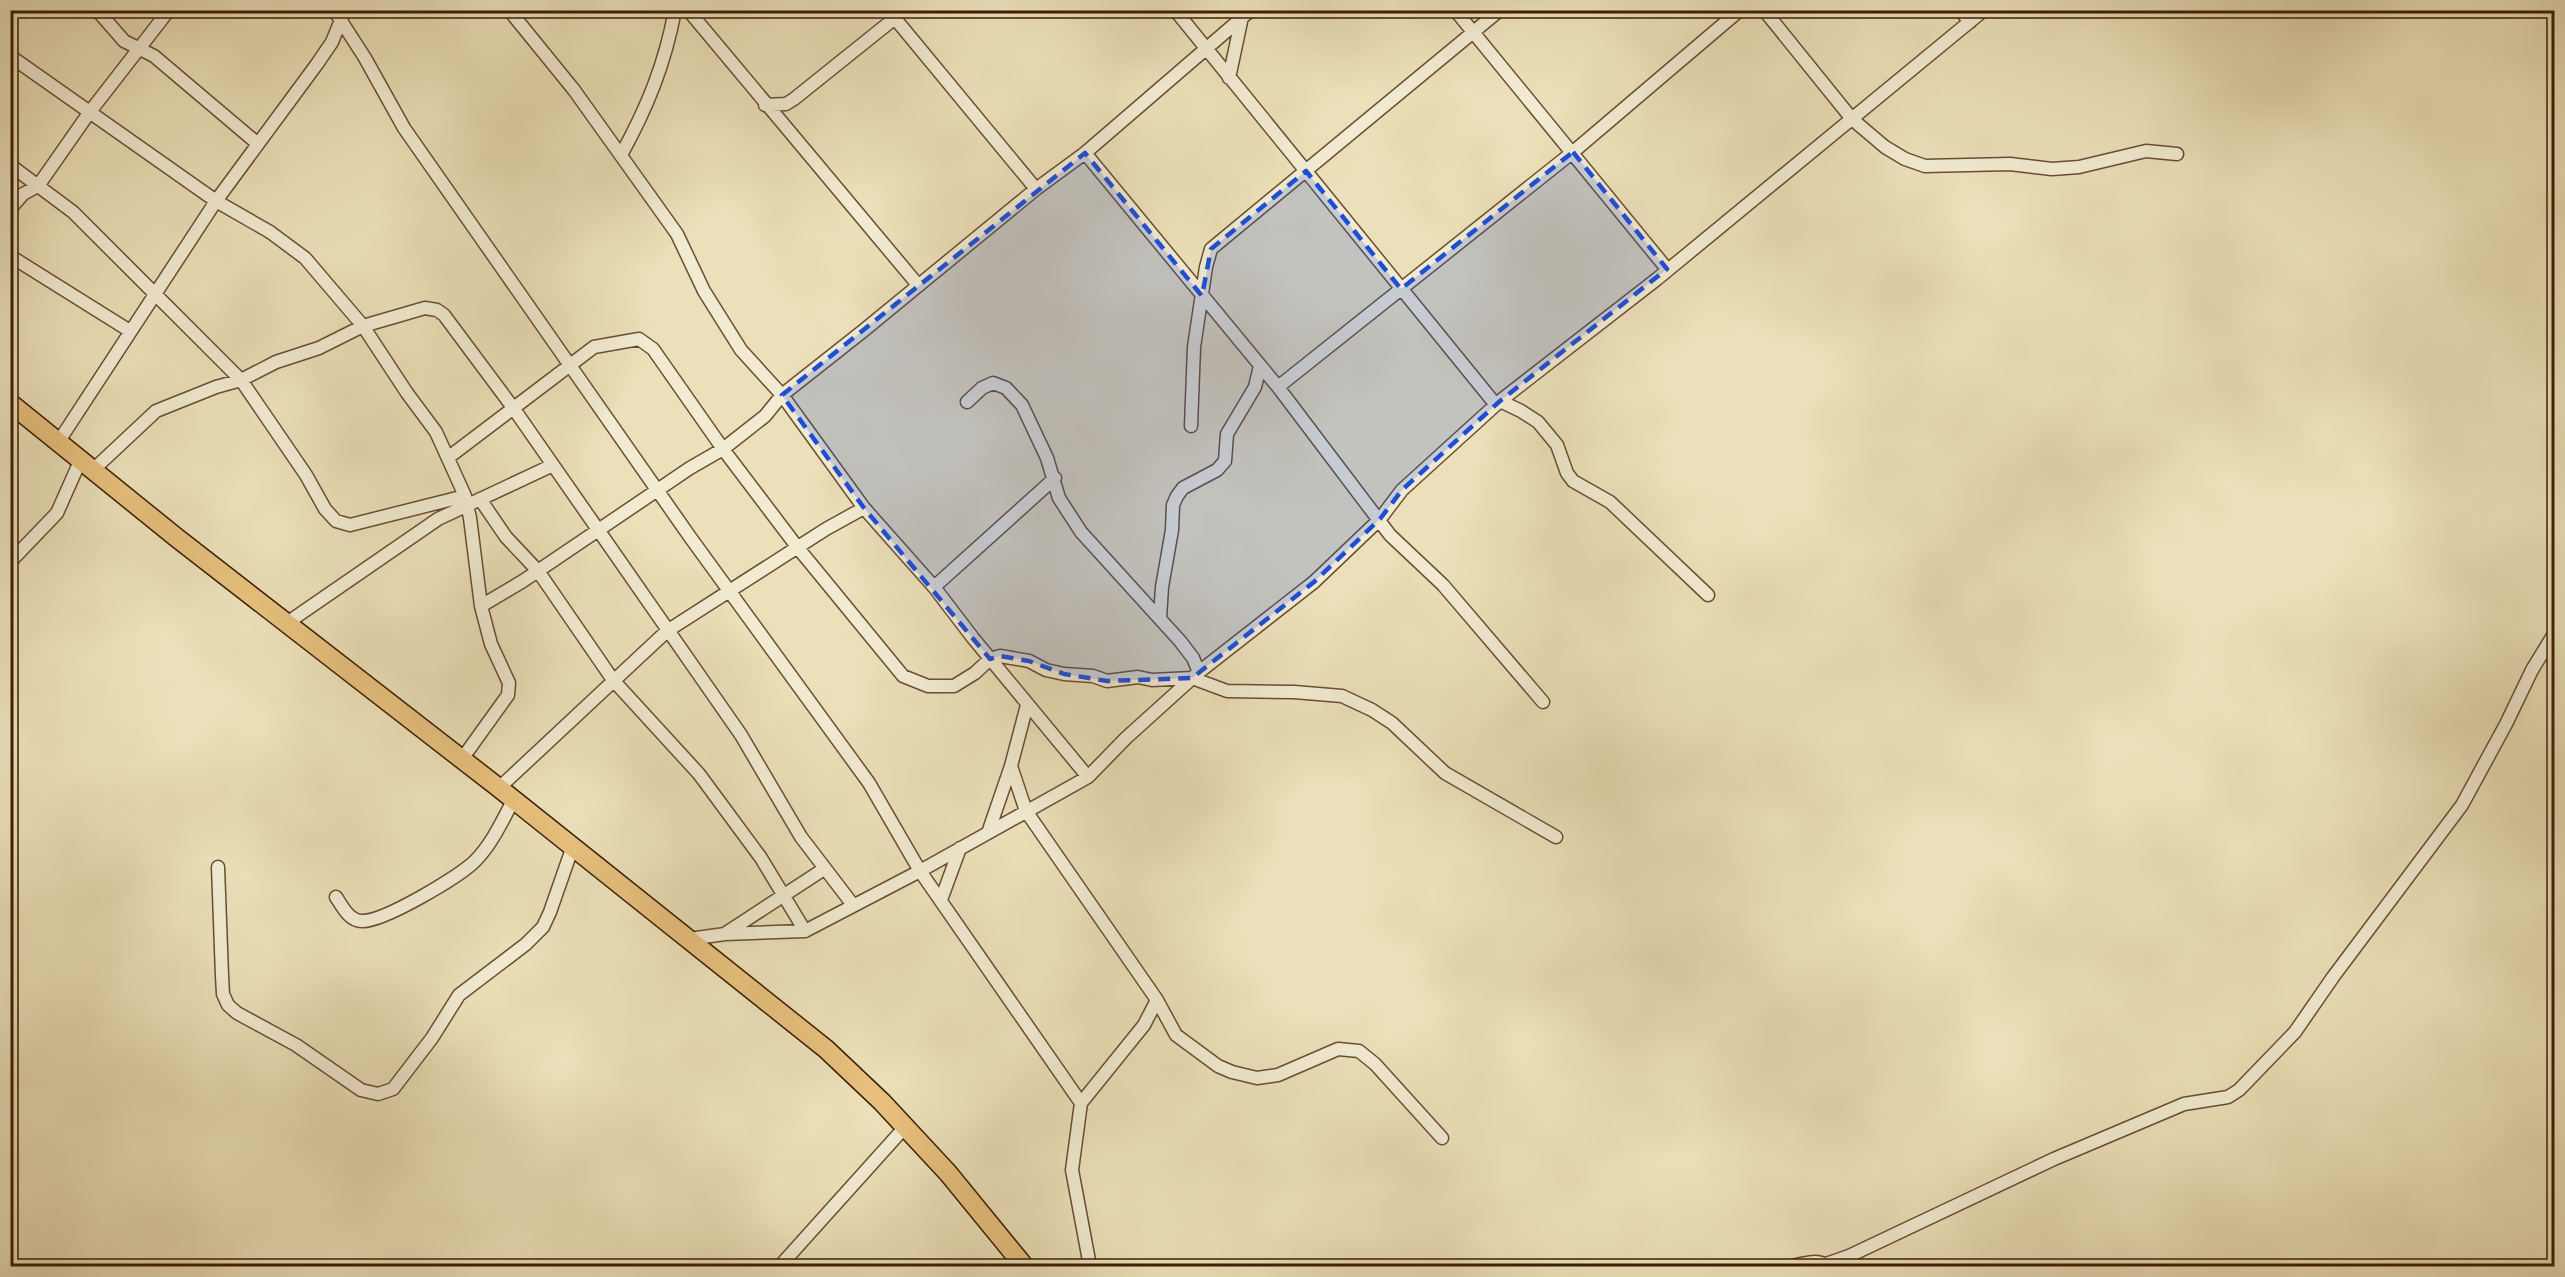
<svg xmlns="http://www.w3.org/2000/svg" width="2565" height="1277" font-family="'IM FELL Double Pica',serif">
	<rect width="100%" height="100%" fill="#ebe0b9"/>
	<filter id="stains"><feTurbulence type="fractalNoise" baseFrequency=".00333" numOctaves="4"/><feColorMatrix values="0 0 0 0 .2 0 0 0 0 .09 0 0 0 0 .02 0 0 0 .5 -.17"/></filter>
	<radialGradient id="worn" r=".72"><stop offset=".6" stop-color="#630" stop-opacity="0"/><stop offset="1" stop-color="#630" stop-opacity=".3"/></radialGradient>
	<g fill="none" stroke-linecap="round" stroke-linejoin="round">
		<g stroke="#684e33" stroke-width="15">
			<path id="street" d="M97 10 124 41 154 56 258 144
				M334 10 365 58 404 128 690 537 869 783 920 871 1081 1103
				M509 10 574 90 677 234 704 291 741 350 782 395 864 508 934 587 973 638 1088 777
				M688 10 918 285
				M888 10 1036 189
				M1175 10 1496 405
				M1455 10 1667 269
				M1764 10 1852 119 1885 147 1905 159 1925 166 2010 164 2052 169 2079 167 2146 151 2177 154
				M1960 10 1970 22
				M10 56 216 201 270 232 305 258 363 326 407 393 436 432 465 496 470 518 481 606 491 644 509 683 508 695 462 759
				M1229 78 1242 17
				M765 105 786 104 794 99 895 18
				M1085 153 1278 387 1390 535 1443 585 1543 702
				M621 155C647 108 665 64 675 10
				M10 165 73 212 241 380 306 475 325 509 336 521 350 525 465 496
				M10 209 23 194 38 186 89 113 169 10
				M10 256 130 331
				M1278 387 1573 152 1740 10
				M1500 401 1521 411 1538 422 1557 445 1567 473 1573 481 1610 502 1708 595
				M967 402 982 388 993 383 1006 388 1022 405 1047 458 1059 498 1081 532 1180 641 1193 658 1199 672
				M1191 426 1194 347 1206 267 1211 249 1500 10
				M59 441 216 201 317 64 332 42 345 10
				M449 457 594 347 639 339 653 349 723 449 798 548 903 676 928 686H954L975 673 990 659 1000 656 1029 661 1046 670 1064 674 1093 676 1107 681 1138 677 1152 680 1192 678 1227 691 1294 692 1342 696 1372 710 1392 723 1445 773 1556 837
				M93 470 156 411 216 387 241 380 276 362 319 348 363 326 425 308 437 310 444 315 514 409 741 735 801 837 853 905
				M480 499 506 537 538 571 613 680 699 774 761 858 805 931
				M10 562 57 513 81 459
				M934 587 1055 478
				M481 606 523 581 690 468 723 449 765 416 782 395 863 331 1036 189 1085 153 1251 10
				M1160 618 1162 587 1172 530 1173 505 1177 496 1183 488 1217 470 1225 461 1227 434 1255 387 1260 366
				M287 623 438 519 553 465
				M1011 766 1026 811 1157 1000
				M499 788 667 631 826 529 864 508
				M989 830 1011 766 1027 705
				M218 867 222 976 223 994 228 1005 237 1013 296 1045 361 1090 378 1094 393 1089 432 1038 459 995 526 944 543 927 550 912 573 846
				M336 897C342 906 349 921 362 921 383 922 459 877 475 861 492 844 502 821 514 799
				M941 900 960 848
				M726 933 824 869
				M689 939 725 934 805 931 920 871 1088 777 1126 738 1199 672 1314 582 1380 519 1402 490 1500 401 1657 279 1984 10
				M1826 1264 1849 1256 2054 1159 2184 1104 2228 1097 2239 1090 2295 1032 2333 977 2462 805 2506 724 2532 670 2554 634
				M780 1266 905 1127
				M1090 1266 1072 1170 1081 1103 1144 1025 1157 1000 1176 1035 1218 1066 1232 1072 1257 1078 1278 1075 1338 1049 1359 1051 1375 1064 1442 1138
				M1792 1266C1805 1263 1817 1259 1828 1266"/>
		</g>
		<g stroke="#3c1d06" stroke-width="21">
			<path id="primary" d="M10 403 177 538 499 788 826 1049 882 1102 948 1173 1024 1266"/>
		</g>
		<use href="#street" stroke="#f2ebd2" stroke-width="12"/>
		<use href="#primary" stroke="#e6c07c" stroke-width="18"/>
	</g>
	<path fill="#1d4ed8" fill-opacity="0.2" stroke="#1d4ed8" stroke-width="4.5" stroke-dasharray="12 8" stroke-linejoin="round" d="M1573 152 1667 269 1500 401 1402 490 1380 519 1314 582 1192 678 1107 681 1064 674 1029 661 1000 656 990 659 864 508 782 395 1085 153 1202 296 1211 249 1306 171 1401 289Z"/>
	<rect width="2565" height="1277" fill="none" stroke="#ebe0b9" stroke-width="36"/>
	<rect x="12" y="12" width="2541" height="1253" fill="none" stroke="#3c1d06" stroke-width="3"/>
	<rect x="18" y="18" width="2529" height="1241" fill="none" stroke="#3c1d06" stroke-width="1.5"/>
	<rect width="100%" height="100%" filter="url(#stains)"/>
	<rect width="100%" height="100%" fill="url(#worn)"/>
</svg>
